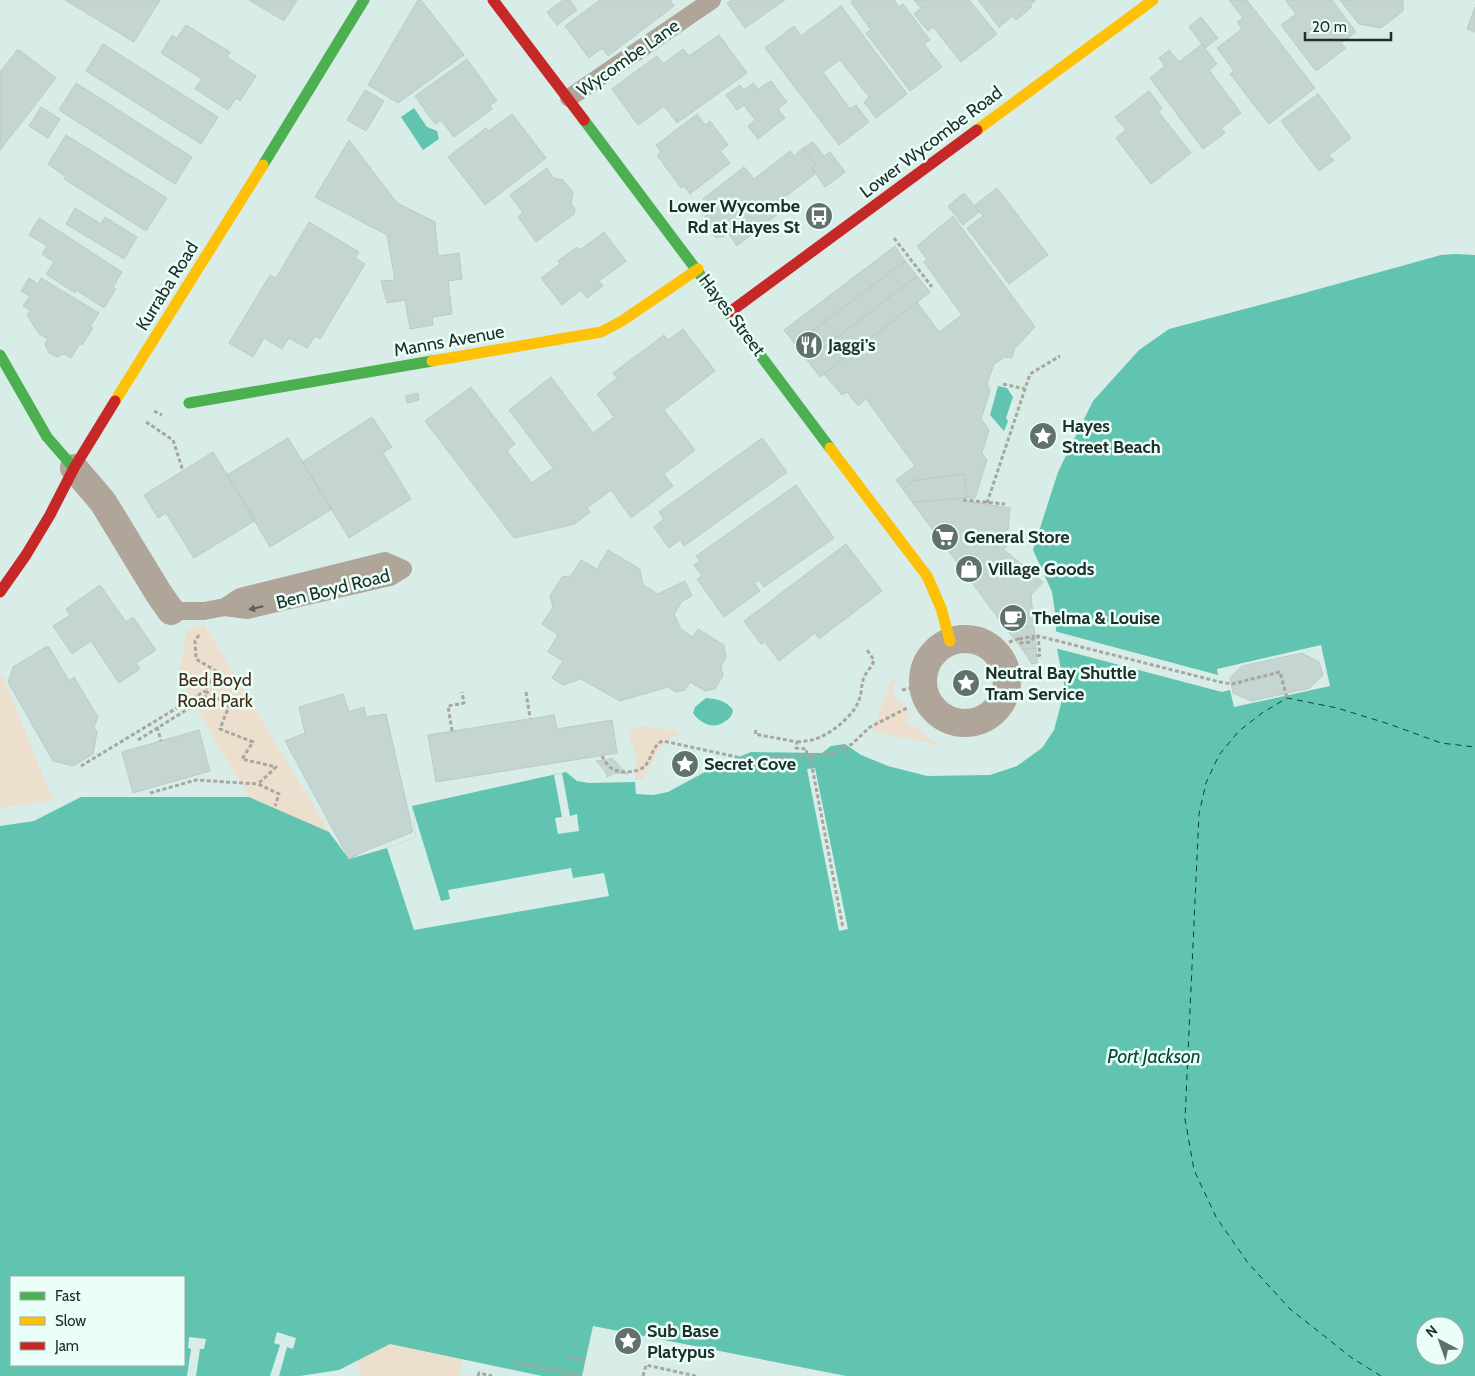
<svg xmlns="http://www.w3.org/2000/svg" width="1475" height="1376" font-family="Cabin,sans-serif">
	<rect width="100%" height="100%" fill="#d8ede7"/>
	<path fill="#ecdfcd" d="M204 624 329 832 249 797 176 674C183 660 186 647 185 632Z
		M2 674 53 800 0 808V675Z
		M893 677 897 679 894 684V699L902 704 909 717 907 721 908 724 912 727 916 726 930 739 938 743 937 745 872 731Z
		M640 726 675 730 678 736C662 737 651 766 644 779L635 780 637 761 628 731Z
		M390 1344 463 1359 459 1376H359L361 1372 357 1361Z"/>
	<path fill="#60c4b1" fill-rule="evenodd" d="M414 108 427 127 437 131 439 139 423 150 401 117Z
		M1456 254 1475 255V1376H846L593 1326 582 1376H542L390 1344 339 1370 300 1376H0V826L34 821 81 797H249L329 832 349 859 387 848 416 837 412 806 566 772 577 781 589 783 635 782 636 794 653 795 668 792 716 766 751 752 822 753 831 746 845 744 861 755 888 766 927 776 990 775 1017 766 1042 748 1054 730 1061 704 1064 684 1057 649 1055 612 1052 592 1033 550 1058 472 1093 401 1139 350 1169 329 1290 297 1441 255ZM11 1277H184V1365H11ZM1425 1326H1455V1356H1425Z
		M998 386 1007 388 1013 397 1006 418 1008 421 1004 431 990 415Z
		M706 698C717 699 727 701 733 710 732 716 729 719 724 722 713 730 700 723 693 713L695 707Z"/>
	<path fill="#d8ede7" d="M1054 631 1218 675 1217 669 1321 645 1330 686 1234 707 1230 690 1222 692 1055 648Z
		M815 768 848 929 839 931 807 769Z
		M562 773 570 816 577 814 579 831 558 834 555 818 562 817 554 775Z
		M412 806 441 901 450 899 448 890 571 868 573 878 604 873 609 896 414 930 387 848 416 837Z
		M277 1332 296 1338 293 1349 287 1347 279 1376H270L280 1345 274 1343Z
		M189 1337 206 1339 204 1349H200L196 1376H187L191 1349 188 1348Z"/>
	<g fill="none" stroke-linecap="round" stroke-linejoin="round">
		<path stroke="#0a4338" stroke-width="1" stroke-dasharray="6 5" stroke-linecap="butt" d="M1381 1376 1352 1358 1290 1309 1248 1263 1216 1217 1194 1170 1185 1119 1199 814 1206 783 1219 755 1239 731 1262 713 1287 698 1337 708 1389 724 1441 743 1475 747"/>
	</g>
	<path fill="#c5d5d1" stroke="#bbccc7" d="M65 0H160L134 42Z
		M249 0H297L284 21Z
		M418 0H421L464 55 398 103 368 85Z
		M563 0H570L577 10 557 25 547 12Z
		M600 0H670L674 6 608 56 602 48 589 58 565 26Z
		M732 0H785L745 28 727 3Z
		M854 0H894L899 7 903 4 930 40 924 44 942 67 910 91 866 33 871 30 851 2Z
		M914 0H969L997 34 961 62 933 27 928 31 914 14 921 8Z
		M978 0H1036L1030 5 1032 7 1016 20 1013 16 999 27Z
		M1229 0H1247L1315 88 1269 124 1230 74 1234 71 1217 48 1242 29 1237 22 1243 18Z
		M1288 0H1332L1356 32 1341 43 1346 48 1316 71 1281 25 1296 14 1286 1Z
		M1340 0H1403V11L1381 28 1359 24Z
		M841 6 907 94 876 118 864 102 869 97 840 60 823 72 850 109 856 105 869 122 839 145 765 48 794 26 801 36Z
		M1475 7V32L1467 29Z
		M1201 17 1218 38 1205 48 1189 27Z
		M186 25 230 52 227 57 256 76 240 101 236 98 228 110 195 89 202 79 161 53 172 35 177 38Z
		M719 35 747 73 677 123 664 106 638 125 612 89 657 56 663 64 683 49 689 56Z
		M103 44 218 117 201 144 86 71Z
		M1202 44 1217 64 1209 70 1241 113 1221 128 1225 133 1203 149 1150 78 1165 66 1159 58 1169 50 1179 62Z
		M18 49 56 78 0 150V72Z
		M467 59 497 101 490 105 492 109 454 137 441 120 435 124 415 96Z
		M771 81 787 102 778 109 785 118 758 139 748 126 755 120 744 105 737 110 726 95 740 85 744 90 753 83 758 89Z
		M76 83 192 157 175 184 59 110Z
		M365 90 384 101 366 131 347 120Z
		M1149 91 1162 108 1158 111 1191 153 1151 184 1116 138 1126 130 1115 117Z
		M1318 94 1351 138 1329 155 1334 160 1319 171 1281 121Z
		M41 107 60 119 48 138 29 126Z
		M512 114 546 158 485 205 448 157 486 128 489 131Z
		M697 114 705 125 710 121 728 145 720 151 730 163 690 194 684 186 681 188 657 155 661 152 656 145Z
		M66 135 167 198 146 231 64 179 66 177 48 164Z
		M349 140 397 203 435 222 438 256 459 253 462 279 448 281 452 314 432 317 433 325 410 329 405 300 387 303 381 281 395 280 387 235 315 197Z
		M813 142 824 156 830 152 845 172 825 187 812 168 816 165 803 148Z
		M803 148 816 165 812 168 815 174 777 203 783 210 737 246 728 233 723 237H715L704 223 705 216 712 211 703 199 744 167 754 179 790 151 794 156Z
		M547 168 553 178 563 180 573 192 571 204 575 209 574 214 536 242 518 217 523 213 510 195Z
		M997 188 1048 255 1009 284 967 228 983 216 975 205Z
		M964 193 979 212 963 225 948 206Z
		M75 208 101 224 105 217 137 237 124 259 66 224Z
		M953 216 1035 327 1015 348 1012 358 1005 357 994 364 987 384 990 391 981 419 989 430 982 453 987 460 975 498H967L964 474 913 481 903 489 896 480 915 466 866 399 858 406 847 392 842 395 824 374 917 302 939 332 962 315 924 262 927 259 917 246Z
		M39 218 122 272 113 287 116 289 104 308 76 290 75 293 46 274 54 262 42 254 47 246 29 235Z
		M309 222 359 252 355 258 365 264 320 339 315 336 307 348 289 338 282 349 264 338 253 357 229 343 270 275 276 278Z
		M604 232 626 261 599 281 603 286 587 298 581 290 562 305 541 278 560 264 558 261 577 247 580 250Z
		M895 246 905 261 795 344 784 330Z
		M905 261 917 276 807 360 795 344Z
		M917 276 930 292 820 377 807 360Z
		M29 278 38 284 41 278 99 313 90 327 93 328 82 345 80 344 71 358 64 354 57 357 49 353 45 344 48 339 39 334 27 315 30 310 23 306 30 296 21 291Z
		M683 329 715 371 664 410 695 450 664 474 673 486 631 518 611 490 587 508 590 512 575 524 514 538 425 421 471 387 515 444 507 451 532 483 553 468 509 410 551 377 593 433 614 417 597 394 617 378 613 373 664 335 668 340Z
		M418 393 419 400 407 403 406 396Z
		M372 417 392 447 383 453 411 499 349 538 302 462Z
		M288 438 332 509 270 547 227 475Z
		M762 438 787 472 684 546 680 540 669 548 654 527 664 519 659 512Z
		M213 452 256 520 194 558 166 513 158 518 144 495Z
		M964 474 967 498 912 502 903 489 915 480Z
		M796 485 834 538 764 587 759 580 754 583 760 591 724 617 697 579 702 576 694 565 700 561 696 556Z
		M953 499 1010 508 1008 530 1004 532 1009 535 1007 546 1003 549 1043 582 1031 595 1034 626 1007 630 912 502Z
		M846 544 882 591 819 639 815 633 779 661 765 642 761 644 744 621Z
		M608 550 640 569 643 585 658 594 685 581 692 596 682 601 674 614 681 629 693 637 698 629 724 645 726 658 721 666 723 676 715 689 705 691 690 682 685 690 676 692 668 687 620 701 581 679 563 685 552 678 563 661 548 652 558 635 542 624 553 607 550 596 562 577 571 576 581 560 597 569Z
		M100 585 126 622 133 617 156 650 136 663 140 669 119 683 91 641 72 654 53 626 70 615 66 609Z
		M1034 626 1036 648 1022 649 1007 630Z
		M46 647H49L69 681 74 677 98 717 94 727 97 732 93 754 73 766 53 761 8 682 13 667Z
		M1036 648 1037 663 1032 664 1022 649Z
		M1302 653 1319 662 1323 675 1310 688 1251 701 1233 693 1230 678 1242 666Z
		M343 694 349 712 364 707 366 717 386 714 413 832 365 851 349 859 285 741 305 733 299 707Z
		M554 715 557 729 612 720 617 753 436 782 428 735Z
		M199 730 210 771 133 793 122 752Z
		M612 758 619 766 628 774 615 773 607 777 605 771 596 761 607 760Z"/>
	<g fill="none" stroke-linecap="round" stroke-linejoin="round">
		<path stroke="#a8a69e" stroke-width="3" stroke-dasharray="4 2.5" stroke-linecap="butt" d="M894 238 932 287
			M1003 384 1025 389
			M154 411 162 415
			M146 422 173 440 183 471
			M963 500 1005 504
			M987 503 1030 374 1060 356
			M199 635 195 641 196 659 216 671 205 691 229 706 220 729 253 742 242 759 276 767 258 784 279 794 275 806
			M1019 639 1035 636
			M1009 642 1018 639 1021 643 1030 642 1035 636H1038L1220 682 1232 684 1280 672 1287 698
			M1037 656 1040 655 1038 636
			M902 690 922 686
			M526 692 530 718
			M157 727 161 741
			M756 730 755 734 797 742 796 748 807 749 806 756
			M452 731 448 706 464 703 462 692
			M138 740 204 699 208 693
			M797 742C805 741 813 741 820 737 833 732 855 714 859 700 862 693 861 685 864 677 867 671 872 667 874 660L867 650
			M602 756C604 760 607 765 611 768 619 774 638 773 645 766 652 758 653 744 663 741L746 759 806 756 835 753 852 744 870 727 907 708
			M810 756 843 928
			M81 766 205 691
			M150 793 196 780 258 784
			M568 1358 585 1360
			M513 1362 582 1375
			M478 1376 479 1373 492 1376
			M643 1376 646 1365 696 1376"/>
		<path stroke="#b0a599" stroke-width="18" d="M569 98 712 0
			M225 607 240 597 385 561 403 569
			M171 611H204L225 607 247 610 390 577 403 569"/>
		<path stroke="#b0a599" stroke-width="28" d="M74 468 103 502 159 594 171 611
			M923 681a42 42 0 1 1 84 0a42 42 0 1 1-84 0Z"/>
		<path stroke="#4caf50" stroke-width="11" d="M584 120 830 448
			M263 165 364 0
			M0 355 47 437 74 468
			M189 403 432 361"/>
		<path stroke="#ffc107" stroke-width="11" d="M977 130 1153 0
			M432 361 601 332 622 321 698 269
			M115 401 263 165
			M830 448 927 576 941 608 950 641"/>
		<path stroke="#c62828" stroke-width="11" d="M493 0 584 120
			M730 312 977 130
			M0 592 26 555 50 515 74 468 115 401"/>
	</g>
	<defs><path id="oneway-solid" d="M-6-.8H1V-3.2L6.5 0L1 3.2V.8H-6Z" transform="scale(1.25)"/></defs>
	<use fill="#5a5e57" href="#oneway-solid" transform="translate(256 608) rotate(167)"/>
	<defs>
		<g id="bus-disc" transform="scale(1.4375)"><circle r="9.5" fill="#61726d" stroke="#e9fff8"/><path d="M-5-6H5V4H4V6H2V4H-2V6H-4V4H-5ZM-3.5-4V0h7V-4ZM-3.5 1.2v1.5H-2V1.2ZM2 1.2v1.5H3.5V1.2Z" fill="#fff"/></g>
		<g id="restaurant-disc" transform="scale(1.4375)"><circle r="9.5" fill="#61726d" stroke="#e9fff8"/><path d="M-5-6h1v4h1v-4h1v4h1v-4h1v5L-1.5 .5V6h-2V.5L-5-1ZM5-6V6H3V1.5H1.5Q1.5-4 5-6Z" fill="#fff"/></g>
		<g id="sight-disc" transform="scale(1.4375)"><circle r="9.5" fill="#61726d" stroke="#e9fff8"/><path d="M0-6L1.8-2.2L6-1.7L2.9 1.2L3.7 5.4L0 3.3L-3.7 5.4L-2.9 1.2L-6-1.7L-1.8-2.2Z" fill="#fff"/></g>
		<g id="supermarket-disc" transform="scale(1.4375)"><circle r="9.5" fill="#61726d" stroke="#e9fff8"/><path d="M-6-5.5h2.5l.6 2H6L4.5 2H-2.5L-4.4-4H-6ZM-1.5 3.2a1.3 1.3 0 1 0 .1 0ZM3 3.2a1.3 1.3 0 1 0 .1 0Z" fill="#fff"/></g>
		<g id="shop-disc" transform="scale(1.4375)"><circle r="9.5" fill="#61726d" stroke="#e9fff8"/><path d="M-5-2.5h2.3a2.7 3.5 0 0 1 5.4 0H5L5.5 6h-11ZM-1.5-2.5h3a1.5 2.3 0 0 0-3 0Z" fill="#fff"/></g>
		<g id="cafe-disc" transform="scale(1.4375)"><circle r="9.5" fill="#61726d" stroke="#e9fff8"/><path d="M-5.5-4.5H6V0H3Q3 3.5 0 3.5H-2.5Q-5.5 3.5-5.5 0ZM3-3.2v2h1.7v-2ZM-6 4.5H4V6H-6Z" fill="#fff"/></g>
	</defs>
	<g fill-rule="evenodd">
		<use href="#bus-disc" x="819" y="216"/>
		<use href="#restaurant-disc" x="809" y="345"/>
		<use href="#sight-disc" x="1043" y="436"/>
		<use href="#supermarket-disc" x="945" y="537"/>
		<use href="#shop-disc" x="969" y="569"/>
		<use href="#cafe-disc" x="1013" y="618"/>
		<use href="#sight-disc" x="966" y="683"/>
		<use href="#sight-disc" x="685" y="764"/>
		<use href="#sight-disc" x="628" y="1341"/>
	</g>
	<g text-anchor="middle" stroke-width="5" stroke-linejoin="round" paint-order="stroke">
		<g font-size="18" fill="#212f2b" stroke="#e9fff8">
			<text transform="translate(628 58) rotate(-35)" y="6">Wycombe Lane</text>
			<text transform="translate(931 142) rotate(-37)" y="6">Lower Wycombe Road</text>
			<text transform="translate(167 286) rotate(-58)" y="6">Kurraba Road</text>
			<text transform="translate(732 315) rotate(53)" y="6">Hayes Street</text>
			<text transform="translate(449 341) rotate(-10)" y="6">Manns Avenue</text>
			<text transform="translate(333 589) rotate(-14)" y="6">Ben Boyd Road</text>
		</g>
		<g font-size="18" font-weight="bold" fill="#212f2b" stroke="#e9fff8" text-anchor="start">
			<text x="800" y="212" text-anchor="end">Lower Wycombe<tspan x="800" dy="21">Rd at Hayes St</tspan></text>
			<text x="828" y="351">Jaggi's</text>
			<text x="1062" y="432">Hayes<tspan x="1062" dy="21">Street Beach</tspan></text>
			<text x="964" y="543">General Store</text>
			<text x="988" y="575">Village Goods</text>
			<text x="1032" y="624">Thelma &amp; Louise</text>
			<text x="985" y="679">Neutral Bay Shuttle<tspan x="985" dy="21">Tram Service</tspan></text>
			<text x="704" y="770">Secret Cove</text>
			<text x="647" y="1337">Sub Base<tspan x="647" dy="21">Platypus</tspan></text>
		</g>
		<g font-size="18" fill="#46270e" stroke="#e9fff8">
			<text x="215" y="686">Bed Boyd<tspan x="215" dy="21">Road Park</tspan></text>
		</g>
		<g font-size="19" font-style="italic" fill="#0a4338" stroke="#e9fff8">
			<text x="1154" y="1063">Port Jackson</text>
		</g>
	</g>
	<rect x="10" y="1276" width="175" height="90" fill="#e9fff8" stroke="#99aca6"/>
	<rect x="20" y="1292" width="25" height="8" fill="#4caf50" stroke="#99aca6"/>
	<text x="55" y="1301" font-size="15" fill="#212f2b">Fast</text>
	<rect x="20" y="1317" width="25" height="8" fill="#ffc107" stroke="#99aca6"/>
	<text x="55" y="1326" font-size="15" fill="#212f2b">Slow</text>
	<rect x="20" y="1342" width="25" height="8" fill="#c62828" stroke="#99aca6"/>
	<text x="55" y="1351" font-size="15" fill="#212f2b">Jam</text>
	<g transform="translate(1440 1341) rotate(319)"><circle r="24" fill="#e9fff8" stroke="#99aca6"/>
	<path d="M0-4L9 19L0 12L-9 19Z" fill="#61726d"/>
	<text y="-8" font-size="14" font-weight="bold" text-anchor="middle" fill="#212f2b">N</text>
	</g>
	<path d="M1305 32v8h86v-8" fill="none" stroke="#212f2b" stroke-width="2.5"/>
	<text x="1312" y="32" font-size="15" fill="#212f2b" stroke="#e9fff8" stroke-width="4" paint-order="stroke">20 m</text>
</svg>
